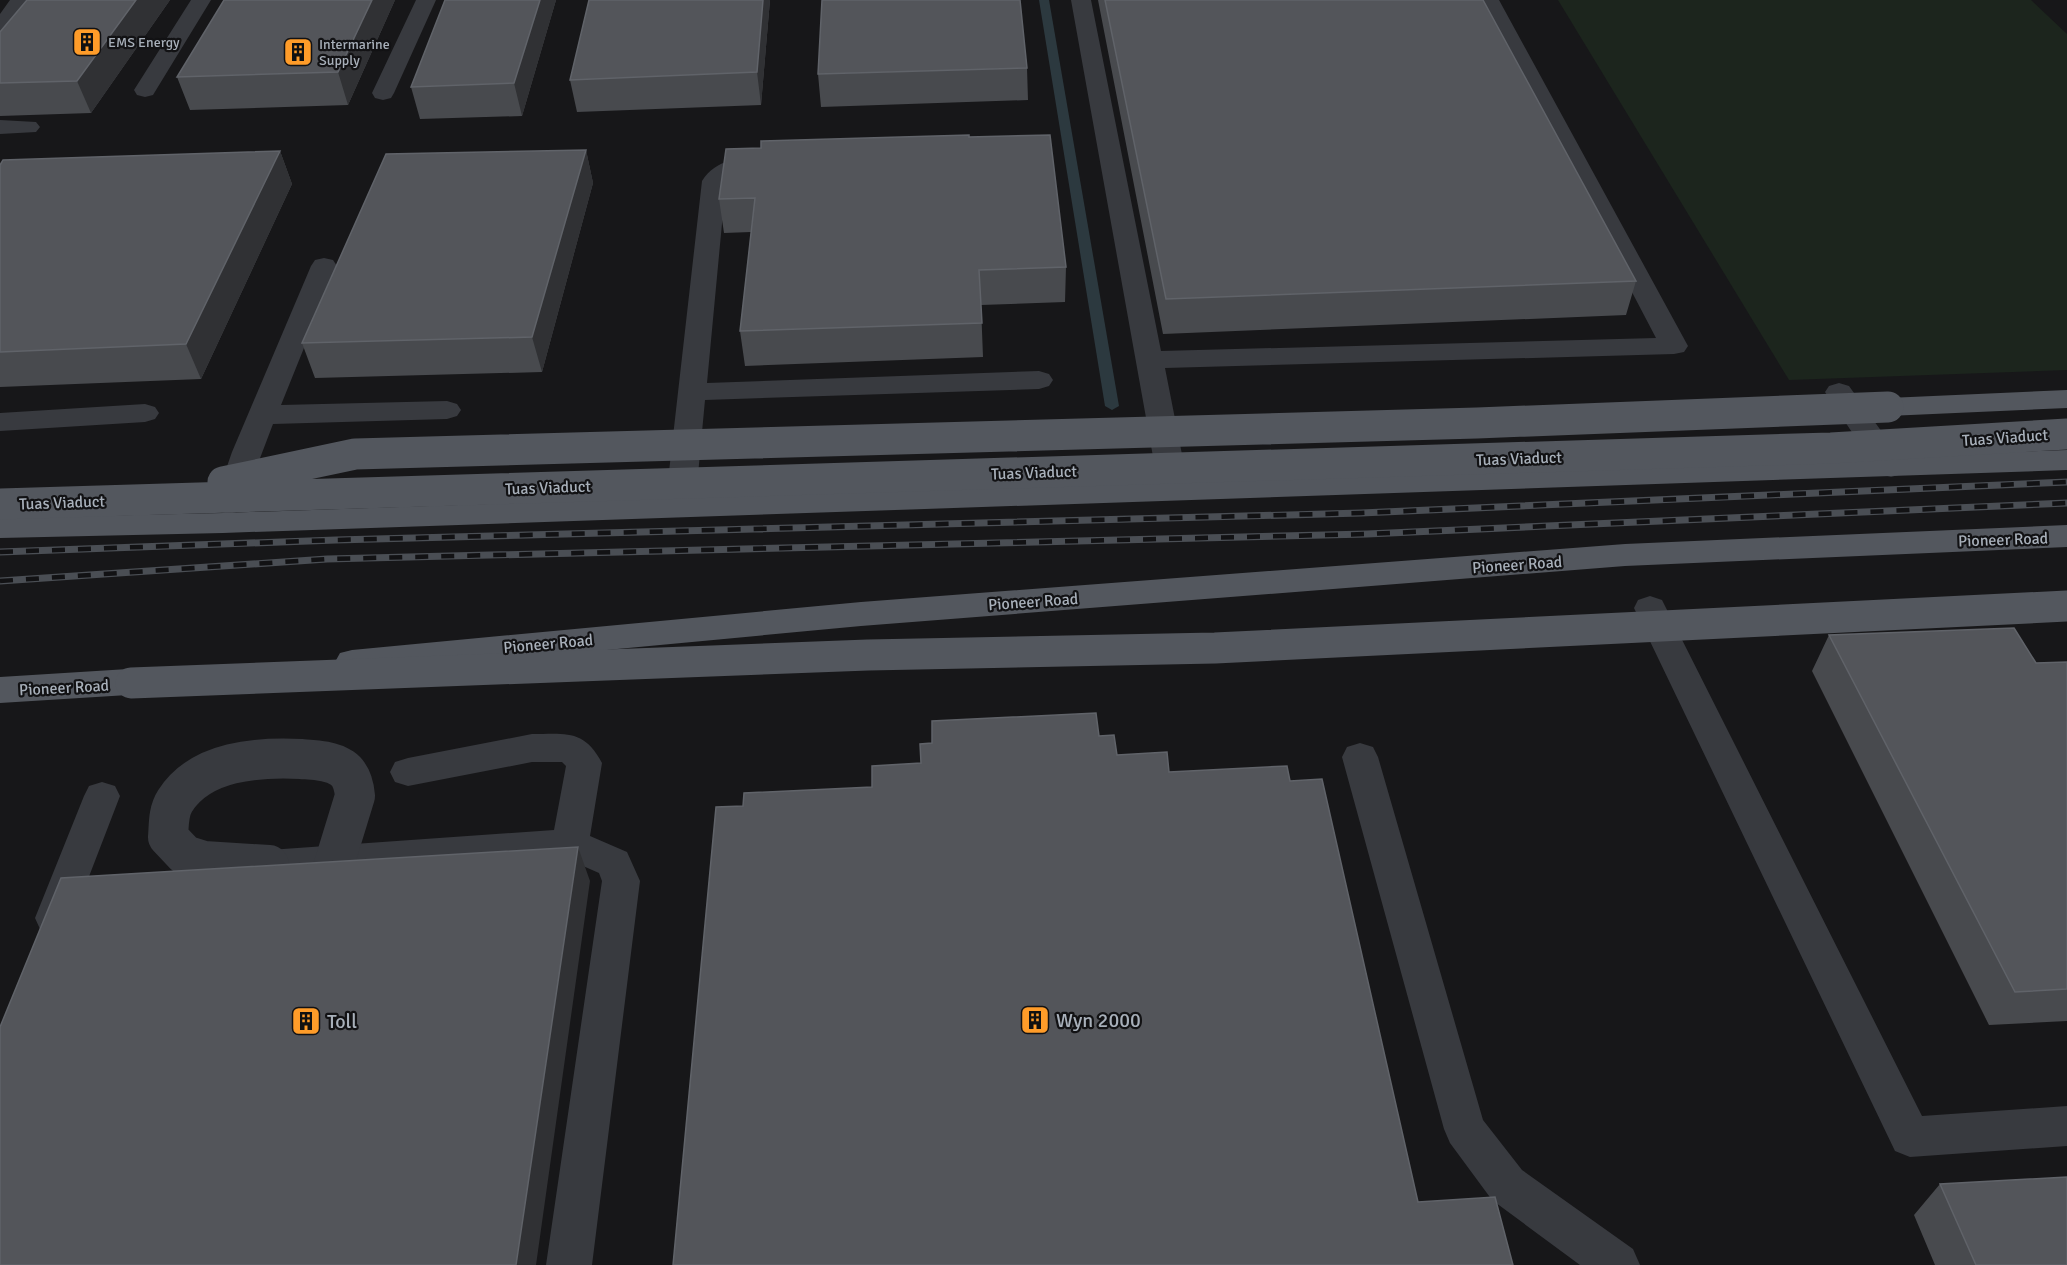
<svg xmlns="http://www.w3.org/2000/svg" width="2067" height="1265" font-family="Signika,sans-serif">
	<rect width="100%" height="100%" fill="#171719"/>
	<path fill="#1c251d" d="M1558 0H2031L2067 34V370L1789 380Z"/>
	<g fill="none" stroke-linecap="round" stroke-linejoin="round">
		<path fill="#2c393f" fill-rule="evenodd" d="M1039 0H1049L1119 406 1112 410 1105 406Z"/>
		<path fill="#383a3f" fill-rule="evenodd" d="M10 0H31L8 34 0 35V14Z
			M191 0H211L153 95 145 97 137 95 134 90Z
			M416 0H436L394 93 391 98 383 100 375 98 372 93Z
			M1071 0H1091L1161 351 1656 338 1479 0H1499L1688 346 1684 352 1674 354 1165 368 1189 490 1185 497 1174 500 1163 497 1159 490Z
			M0 120 36 122 40 127 36 132 0 134Z
			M767 157 776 159 779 164 776 169 739 173 726 181 707 383 1039 371 1049 374 1053 380 1049 386 1039 389 705 400 695 507 691 514 680 517 669 514 665 507 702 181C717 158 741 158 767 157Z
			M324 258 333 260 337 266 281 405 447 401 457 404 461 410 457 416 447 419 273 424 240 511 229 514 218 511 214 504 232 452 311 266 315 260Z
			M1839 383 1849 386 1902 460 1906 467 1902 474 1891 477 1880 474 1825 392 1829 386Z
			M145 404 155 407 159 413 155 419 145 422 0 431V413Z
			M1650 596 1662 600 1666 608 1922 1116 2067 1106V1146L1910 1157 1895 1151 1634 608 1638 600Z
			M532 734C566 734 584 729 602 763L590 836 627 852 640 881 592 1265H546L602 881 599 873 567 859 269 880 256 876 250 865 256 854 269 850 554 830 566 766 562 762H532L408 786 395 782 390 772 395 762 408 758Z
			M1360 743 1373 747 1378 757 1483 1120 1522 1170 1633 1249 1640 1265H1580L1492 1200 1450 1143 1444 1129 1342 757 1347 747Z
			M102 782 115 786 120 796 73 918 68 929 54 934 40 929 35 918 84 796 89 786Z"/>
		<path fill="#53575e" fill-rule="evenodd" d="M2067 390V408L1888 416 1878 413 1874 407 1878 401 1888 398Z
			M2067 450V470L223 533 0 538V518L223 513Z
			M2067 525V547L1625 566 861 626 352 674 340 671 335 662 340 653 352 650 861 602 1625 544Z
			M160 667 172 671 177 680 172 689 160 693 0 703V677Z"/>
		<g stroke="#4a4e54" stroke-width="7">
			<path id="rail" d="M0 552 336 540 1361 513 2067 482
				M0 581 327 559 1367 534 2067 503"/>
		</g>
		<use href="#rail" stroke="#121214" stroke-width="4.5" stroke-dasharray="13" stroke-linecap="butt"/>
		<path stroke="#383a3f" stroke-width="40" d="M269 865 204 861 185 855 168 837C169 825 168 812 175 801 201 760 258 757 301 759 314 760 330 760 342 768 351 774 354 785 355 796L324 897"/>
		<path stroke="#53575e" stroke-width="31" d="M223 482 355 454 1477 423 1888 407
			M0 504 1831 448 2067 434
			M131 683 868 655 1215 648 2067 606"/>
	</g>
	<path fill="#484a4e" d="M170 0 91 113 0 116V32Z
		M395 0 348 105 190 110 177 77Z
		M445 0H556L522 116 420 119 411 87Z
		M589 0H770L761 105 577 112 570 80Z
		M1098 0H1483L1636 281 1626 315 1163 334Z
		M1027 68 1028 100 821 107 818 74Z
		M969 137 1066 267 1065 302 981 305 983 357 745 366 740 331 751 232 724 233 719 199 761 148Z
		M586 150 593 183 542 372 315 378 302 343Z
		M280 151 292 184 201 379 0 387V165Z
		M1829 635 2036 663 2067 662V1021L1989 1025 1812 671Z
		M1940 1184 2067 1265H1935L1914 1215Z"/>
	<path fill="#303134" d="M136 0H170L91 113 77 81Z
		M372 0H395L348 105 338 72Z
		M540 0H556L522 116 514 83Z
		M763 0H770L761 105 757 72Z
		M586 150 593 183 542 372 532 337Z
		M280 151 292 184 201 379 186 344Z
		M578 847 590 881 536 1265H516Z"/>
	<path fill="#53555a" stroke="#606369" stroke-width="1.5" d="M27 0H136L77 81 0 83V32Z
		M224 0H372L338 72 177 77Z
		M445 0H540L514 83 411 87Z
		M589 0H763L757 72 570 80Z
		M822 0H1020L1027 68 818 74Z
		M1105 0H1483L1636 281 1166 299Z
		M969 135V137L1050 135 1066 267 979 270 982 323 740 331 755 198 719 199 726 149 761 148V141Z
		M586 150 532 337 302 343 386 154Z
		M280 151 186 344 0 352V165L3 160Z
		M2014 628 2036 663 2067 662V989L2015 992 1829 635Z
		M1096 713 1099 736 1114 735 1117 755 1167 752 1169 772 1287 766 1290 781 1322 779 1418 1202 1495 1197 1513 1265H673L716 807 743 806 744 793 872 787V766L921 763 920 744 932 743V721Z
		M578 847 516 1265H0V1027L61 878Z
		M2067 1177V1265H1976L1940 1184Z"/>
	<defs>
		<g id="building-square" transform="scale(1.5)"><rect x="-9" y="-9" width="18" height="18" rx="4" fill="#ff9c29" stroke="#121214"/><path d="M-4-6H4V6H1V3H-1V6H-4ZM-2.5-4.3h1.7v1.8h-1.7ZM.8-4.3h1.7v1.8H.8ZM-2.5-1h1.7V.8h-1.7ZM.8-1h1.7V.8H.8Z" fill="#111"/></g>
	</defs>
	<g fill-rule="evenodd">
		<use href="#building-square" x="87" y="42"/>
		<use href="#building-square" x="298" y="52"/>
		<use href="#building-square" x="1035" y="1020"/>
		<use href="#building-square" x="306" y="1021"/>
	</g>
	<g text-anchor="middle" stroke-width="4.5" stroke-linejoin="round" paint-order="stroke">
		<g font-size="14" fill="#a8b0ba" stroke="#121214" text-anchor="start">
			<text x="108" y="47">EMS Energy</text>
			<text x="319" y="49">Intermarine<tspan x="319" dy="16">Supply</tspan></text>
		</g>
		<g font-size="16" fill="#a8b0ba" stroke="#121214">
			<text transform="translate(2005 437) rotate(-4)" y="6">Tuas Viaduct</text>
			<text transform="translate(1519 458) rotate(-2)" y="6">Tuas Viaduct</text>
			<text transform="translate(1034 472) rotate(-2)" y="6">Tuas Viaduct</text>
			<text transform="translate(548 487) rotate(-2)" y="6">Tuas Viaduct</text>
			<text transform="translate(62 502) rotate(-2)" y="6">Tuas Viaduct</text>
			<text transform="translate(2003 539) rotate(-2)" y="6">Pioneer Road</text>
			<text transform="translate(1517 564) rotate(-4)" y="6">Pioneer Road</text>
			<text transform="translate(1033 601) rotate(-4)" y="6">Pioneer Road</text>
			<text transform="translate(548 643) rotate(-5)" y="6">Pioneer Road</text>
			<text transform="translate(64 687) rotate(-3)" y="6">Pioneer Road</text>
		</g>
		<g font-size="20" fill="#a8b0ba" stroke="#121214" text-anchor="start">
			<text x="1056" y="1027">Wyn 2000</text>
			<text x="327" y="1028">Toll</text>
		</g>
	</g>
</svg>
